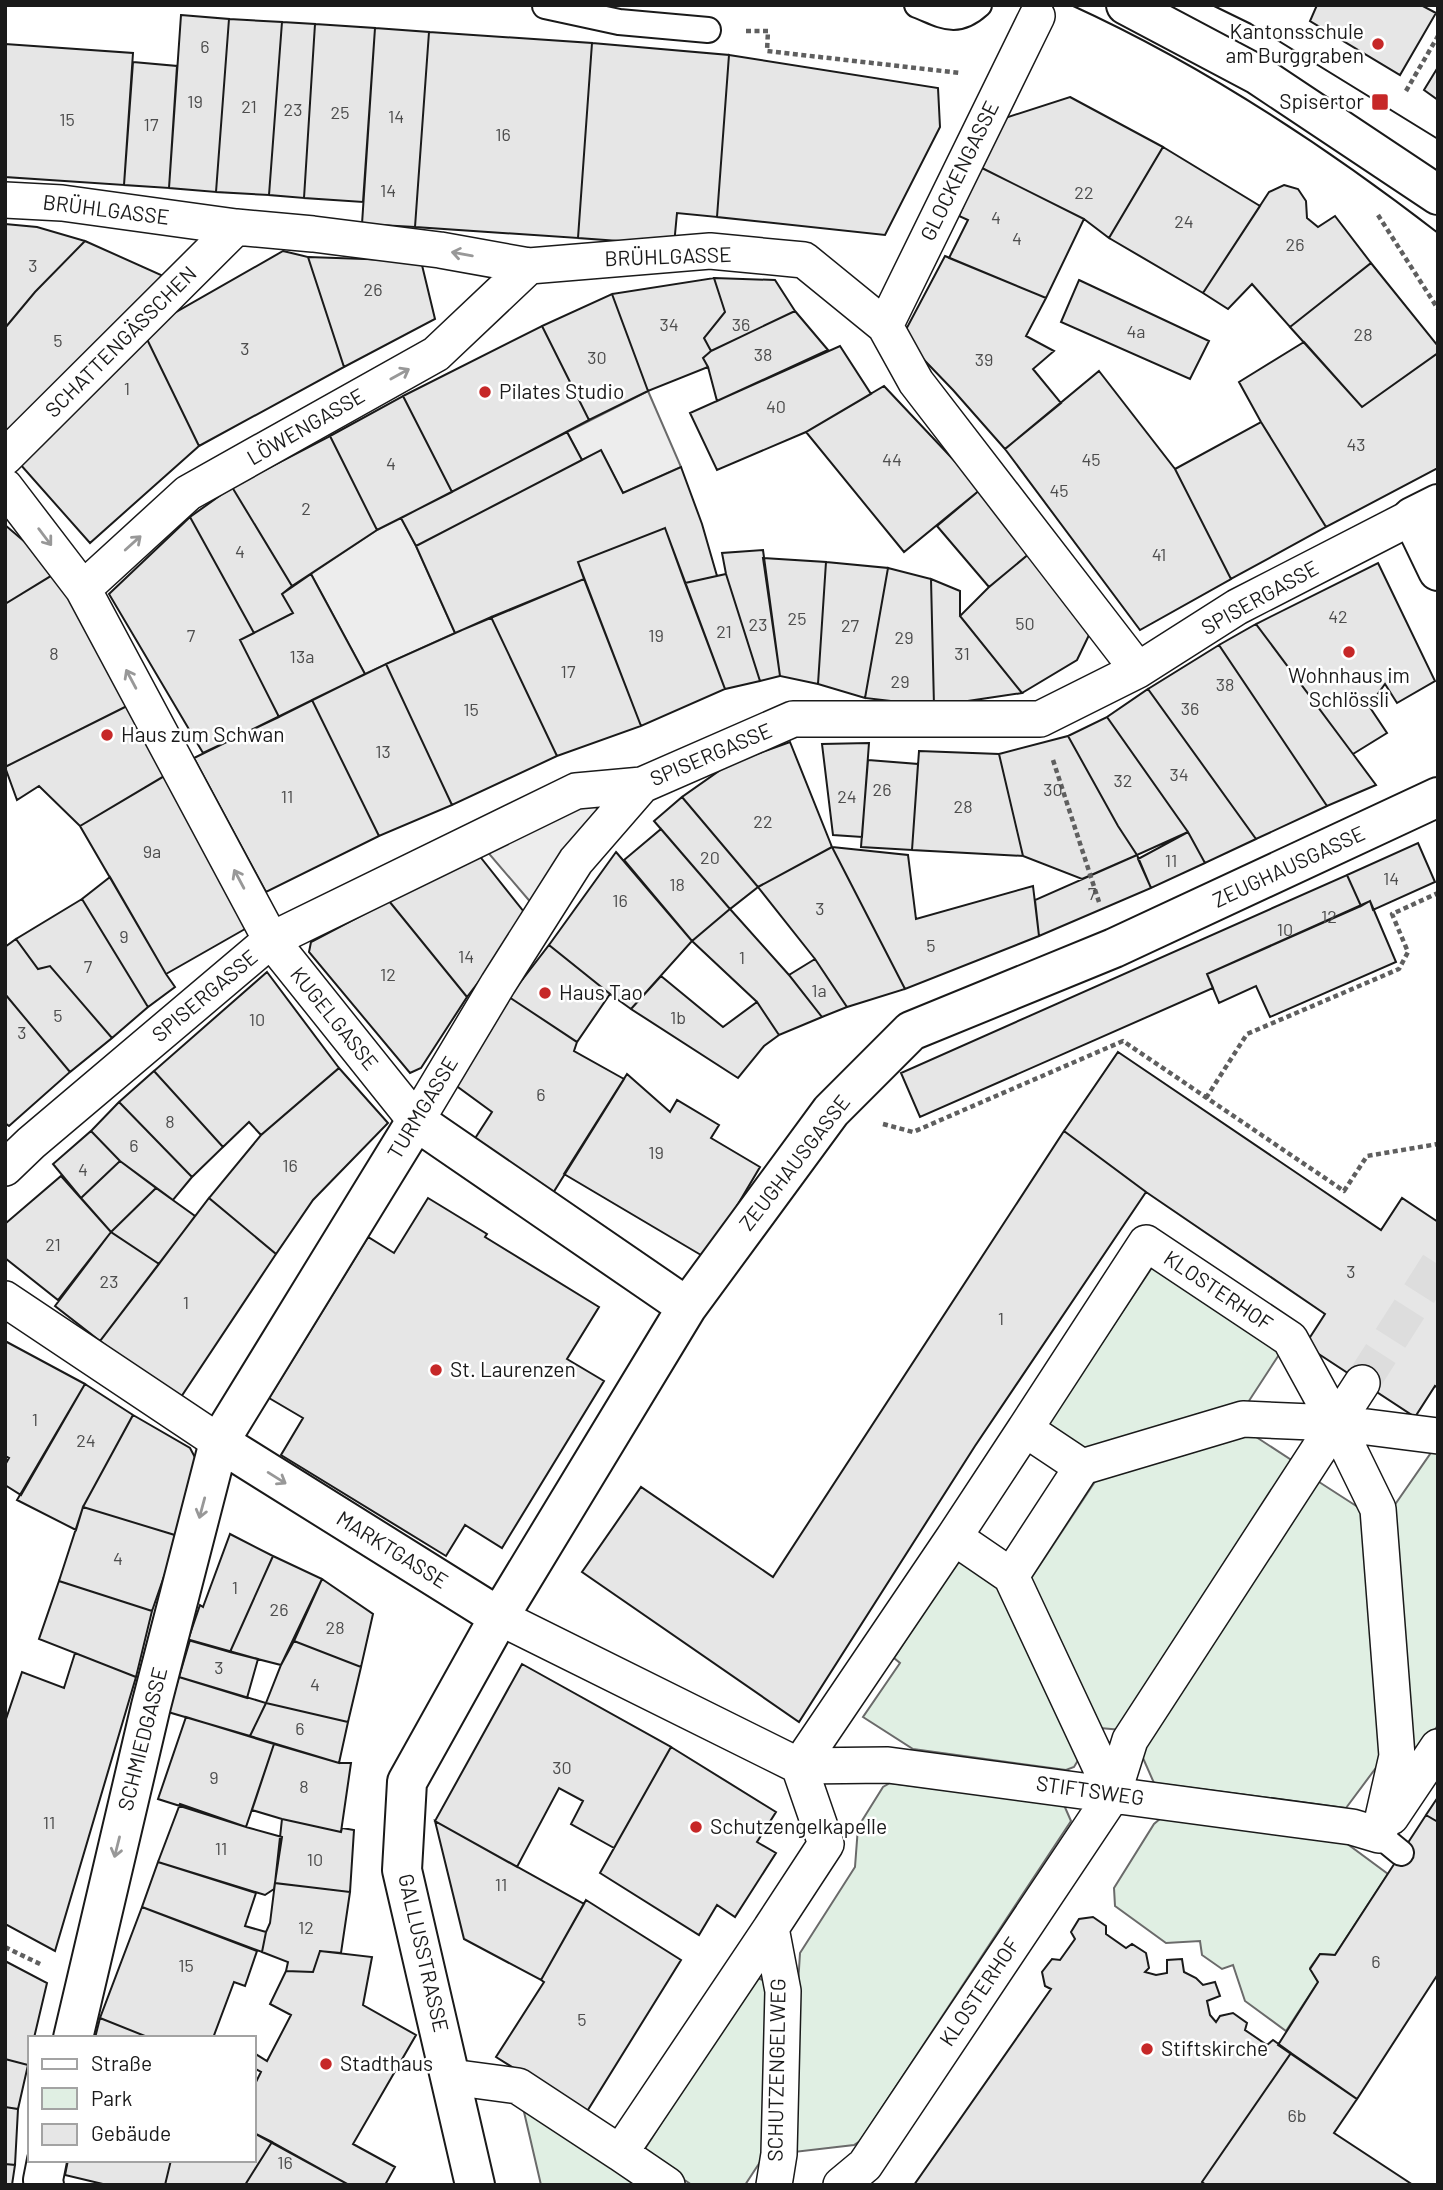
<svg xmlns="http://www.w3.org/2000/svg" width="1443" height="2190" font-family="Barlow,sans-serif">
	<rect width="100%" height="100%" fill="#fff"/>
	<path fill="#e0efe3" stroke="#6a6a6a" stroke-width="2" d="M1155 1263 1284 1347 1245 1407 1085 1450 1050 1427 1049 1422Z
		M1250 1433 1299 1465 1122 1730 1100 1728 1028 1583 1100 1474Z
		M1435 1447 1438 1449V1725L1413 1762 1394 1506Z
		M1316 1480 1364 1511 1384 1757 1346 1808 1154 1783 1139 1749Z
		M960 1556 998 1582 1080 1757 1074 1767 1066 1770 913 1749 863 1717 900 1663 894 1658Z
		M890 1783 1064 1805 1071 1821 860 2141 854 2145 794 2152 788 2146 800 1953 855 1867 858 1827 883 1787Z
		M1161 1818 1346 1843 1388 1874 1335 1955 1320 1954 1310 1968 1318 1982 1286 2031 1245 2001 1233 1965 1222 1969 1202 1955 1200 1941 1166 1943 1115 1906 1114 1888 1154 1824Z
		M754 1977 763 1980 767 1983 762 2159 745 2185H692L643 2152Z
		M521 2099 646 2185H541Z"/>
	<path fill="#ededed" stroke="#6a6a6a" stroke-width="2" d="M648 391 681 467 623 493 601 451 582 460 567 432Z
		M401 518 416 546 455 633 365 674 311 574 377 530Z
		M574 798 604 801 533 905 485 849Z"/>
	<path fill="#e6e6e6" stroke="#1a1a1a" stroke-width="2" d="M1317 5H1421L1436 13 1400 75 1310 21Z
		M181 15 229 19 216 192 169 188Z
		M229 19 282 22 269 195 216 192Z
		M282 22 315 24 304 198 269 195Z
		M315 24 375 28 363 202 304 198Z
		M375 28 429 32 415 227 362 224Z
		M429 32 592 43 578 238 415 227Z
		M592 43 729 55 717 217 677 213 674 245 578 238Z
		M5 44 133 53 124 185 5 177Z
		M729 55 938 88 940 127 885 235 717 217Z
		M133 62 177 66 169 188 124 185Z
		M1438 67V100L1424 90Z
		M1070 97 1163 147 1109 238 1084 219 980 167 1005 118Z
		M1163 147 1260 206 1203 293 1109 238Z
		M980 167 1084 219 1046 298 949 258 968 220 959 216Z
		M1284 185 1298 189 1306 201 1307 218 1318 227 1335 216 1371 263 1290 327 1252 284 1228 309 1203 293 1269 192Z
		M5 224 37 227 85 241 35 292 5 328Z
		M85 241 170 279 5 444V328L35 292Z
		M283 251 308 257 344 367 199 446 143 331Z
		M945 256 1046 298 1026 336 1054 351 1033 369 1061 403 1005 449 953 390 902 337Z
		M308 257 421 261 435 319 344 367Z
		M1371 263 1438 346V353L1362 407 1290 327Z
		M714 278 775 280 795 311 711 351 704 338 725 312Z
		M714 278 725 312 704 338 711 351 703 358 708 367 648 391 612 294Z
		M1079 280 1209 341 1190 379 1061 322Z
		M612 294 648 391 589 420 542 326Z
		M795 311 828 350 717 401 708 367 703 358 711 351Z
		M542 326 589 420 452 492 403 396Z
		M143 331 199 446 90 543 12 455Z
		M1304 342 1362 407 1438 353V468L1326 527 1261 422 1239 382Z
		M840 346 871 394 806 432 717 470 690 413Z
		M1099 371 1175 469 1231 579 1140 630 1005 449Z
		M884 386 981 489 904 552 806 432Z
		M403 396 452 492 377 530 330 436Z
		M1261 422 1326 527 1231 579 1175 469Z
		M567 432 582 460 416 546 401 518Z
		M330 436 377 530 292 586 232 487Z
		M601 450 623 493 681 467 702 524 717 576 685 583 665 528 578 562 584 579 455 633 416 546Z
		M232 487 292 586 282 594 293 613 254 633 190 517Z
		M981 489 1030 553 989 587 937 526Z
		M190 517 254 633 240 640 279 717 203 753 109 594Z
		M5 525 59 571 5 604Z
		M665 528 725 689 641 726 578 562Z
		M763 550 780 676 760 681 726 574 722 553Z
		M1030 553 1090 633 1077 660 1022 693 960 616 989 587Z
		M763 558 826 562 818 684 780 676Z
		M826 562 888 568 865 698 818 684Z
		M1378 563 1435 681 1397 703 1385 684 1369 706 1387 733 1353 754 1256 624Z
		M888 568 931 579 934 706 865 698Z
		M59 571 131 704 5 767V604Z
		M311 574 365 674 279 717 240 640 293 613 282 594Z
		M726 574 760 681 725 689 685 583Z
		M584 579 641 726 557 756 491 617Z
		M931 579 960 591V616L1022 693 934 706Z
		M491 617 557 756 452 805 386 664Z
		M1256 624 1353 754 1376 785 1327 806 1219 645Z
		M1219 645 1327 806 1256 839 1148 689Z
		M386 664 452 805 379 836 312 700Z
		M1148 689 1256 839 1205 863 1188 832 1107 717Z
		M312 700 379 836 266 892 194 758Z
		M131 704 166 775 80 826 39 786 17 800 5 767Z
		M1107 717 1188 832 1137 855 1118 826 1068 736Z
		M1068 736 1118 826 1137 855 1082 879 1023 856 999 754Z
		M790 742 832 847 758 887 682 797 729 764Z
		M869 743 862 837 833 835 822 744Z
		M919 751 999 754 1023 856 912 850Z
		M868 760 918 764 912 850 861 847Z
		M166 775 252 925 166 974 80 826Z
		M682 797 758 887 730 909 654 821Z
		M661 829 730 909 692 941 624 860Z
		M1188 832 1205 863 1151 888 1138 859Z
		M1418 843 1435 882 1373 910 1370 901 1361 906 1347 875Z
		M832 847 905 989 847 1007 815 959 758 887Z
		M832 847 908 855 916 919 1033 886 1039 936 905 989Z
		M474 849 528 917 467 997 389 901Z
		M616 852 692 941 631 1009 610 994 549 945Z
		M1137 855 1151 888 1039 936 1035 900Z
		M1347 875 1361 906 1207 974 1213 988 920 1117 901 1073Z
		M110 877 166 974 175 987 148 1007 82 899Z
		M82 899 148 1007 112 1038 50 966 38 969 16 939Z
		M389 901 467 997 421 1068 410 1073 309 952 311 942Z
		M1370 901 1396 962 1270 1017 1256 986 1219 1003 1207 974Z
		M730 909 789 975 822 1017 779 1035 757 1002 692 941Z
		M16 939 38 969 50 966 112 1038 70 1072 5 994V947Z
		M549 945 610 994 577 1042 509 997Z
		M815 959 847 1007 822 1017 789 975Z
		M267 972 339 1068 261 1135 249 1122 223 1147 154 1071Z
		M661 976 723 1027 757 1002 779 1035 764 1046 738 1078 631 1009Z
		M5 994 70 1072 9 1126 5 1123Z
		M509 997 577 1042 574 1051 624 1079 553 1193 474 1140 492 1112 447 1079Z
		M1118 1052 1381 1230 1402 1198 1438 1222V1388L1435 1386 1415 1417 1305 1345 1325 1314 1146 1192 1064 1131Z
		M339 1068 388 1123 313 1200 276 1254 209 1198 261 1135Z
		M154 1071 223 1147 192 1177 119 1102Z
		M627 1074 670 1112 677 1100 719 1125 711 1138 760 1167 706 1258 564 1174Z
		M119 1102 192 1177 173 1200 120 1161 91 1131Z
		M91 1131 120 1161 81 1198 53 1164Z
		M1064 1131 1146 1192 975 1446 799 1722 582 1572 641 1487 773 1577Z
		M120 1161 156 1188 111 1232 81 1198Z
		M61 1176 111 1232 58 1300 5 1258V1226L6 1223Z
		M156 1188 195 1216 159 1264 111 1232Z
		M209 1198 276 1254 179 1400 100 1341Z
		M428 1198 487 1234 485 1237 599 1307 567 1359 604 1381 502 1548 465 1525 446 1556 281 1455 303 1418 269 1398 368 1237 394 1253Z
		M111 1232 159 1264 100 1341 55 1306Z
		M5 1341 85 1384 21 1495 5 1485V1465L9 1458 5 1456Z
		M85 1384 133 1415 83 1507 76 1530 17 1500Z
		M133 1415 190 1448 198 1463 178 1536 83 1507Z
		M83 1507 178 1536 152 1611 59 1581Z
		M230 1534 273 1556 230 1652 188 1640 200 1605 203 1607Z
		M273 1556 322 1579 281 1665 230 1652Z
		M322 1579 373 1614 361 1667 294 1641Z
		M59 1581 152 1611 136 1677 39 1639Z
		M190 1640 258 1659 247 1698 179 1677Z
		M294 1641 361 1667 348 1722 266 1703 281 1665Z
		M75 1653 136 1677 55 1951 5 1924V1722L22 1672 64 1688Z
		M522 1664 671 1747 614 1848 571 1824 583 1801 559 1788 517 1867 435 1821Z
		M179 1677 266 1703 250 1736 168 1712Z
		M266 1703 348 1722 339 1763 250 1736Z
		M186 1717 274 1744 246 1827 158 1799Z
		M274 1744 339 1763H351L341 1832 282 1819 252 1810Z
		M671 1747 776 1812 757 1842 776 1853 735 1917 717 1905 699 1935 600 1873Z
		M1438 1797V1822L1426 1815Z
		M180 1804 246 1827 282 1837 274 1889 265 1895 158 1862Z
		M1426 1815 1438 1822V1974L1357 2099 1278 2045 1318 1982 1310 1969 1320 1954 1335 1955Z
		M282 1819 341 1832 342 1828 354 1830 350 1892 275 1883Z
		M435 1821 584 1904 541 1980 464 1939Z
		M158 1862 256 1893 245 1926 266 1932 262 1952 142 1907Z
		M275 1883 350 1892 341 1953 320 1951 313 1972 286 1971 288 1962 262 1952 266 1932 270 1923Z
		M586 1900 681 1960 586 2113 496 2057 544 1982 541 1980Z
		M142 1907 257 1951 245 1986 234 1982 213 2038H150L100 2018Z
		M1093 1917 1106 1926V1934L1126 1948 1132 1944 1146 1953 1149 1968 1145 1972 1156 1975 1167 1973V1960L1182 1959 1184 1972 1196 1978 1203 1985 1215 1982 1220 1996 1207 2001 1210 2015 1216 2022 1220 2016 1233 2013 1247 2023 1245 2030 1267 2045 1273 2040 1291 2053 1202 2182 1206 2185H914L1051 1989 1045 1986 1042 1972 1052 1959 1060 1960 1075 1939 1071 1932 1079 1919Z
		M320 1951 372 1957 363 2005 416 2035 353 2144 395 2167 385 2185H349L254 2133V2086L261 2072 254 2068V2053L267 2061 291 2015 270 2004 286 1971 313 1972Z
		M5 1961 47 1983 34 2038H30L28 2065 5 2059Z
		M100 2018 150 2038H95Z
		M1291 2053 1357 2099 1334 2133 1413 2185H1206L1202 2182Z
		M5 2059 28 2065 18 2109 5 2107Z
		M5 2107 18 2109 15 2165 5 2164Z
		M254 2133 272 2142 245 2185H165L171 2160H254Z
		M272 2142 349 2185H245Z
		M68 2160H171L165 2185H107L65 2175Z
		M5 2164 15 2165 12 2185H5Z"/>
	<g fill="none" stroke-linecap="round" stroke-linejoin="round">
		<path stroke="#ddd" stroke-width="35" stroke-dasharray="35 18" stroke-linecap="butt" d="M1362 1383 1438 1264"/>
		<g stroke="#1a1a1a" stroke-width="28">
			<path id="service" d="M917 5C943 15 956 26 979 5
				M545 6 619 22 708 30
				M1379 1835 1401 1853"/>
		</g>
		<g stroke="#1a1a1a" stroke-width="38">
			<path id="pedestrian" d="M5 200 62 203 236 227 313 234 440 250 529 266 710 251 804 260 885 326 916 382 1138 670
				M885 326 1037 16
				M5 457 236 227
				M5 487 83 589 271 940 416 1121 498 984 576 861 642 785
				M83 589 188 493 436 354 529 266
				M5 1168 31 1143 271 940 576 791 642 785 793 719H1040L1138 670 1237 607 1412 517
				M5 1299 219 1442
				M1025 1429 1146 1243 1290 1339 1336 1423 1438 1436
				M954 1537 1011 1576 1113 1794
				M1011 1576 1082 1467
				M499 1617 799 1766 888 1765 1352 1827 1379 1835
				M799 1766 954 1537 1025 1429 1082 1467 1243 1419 1336 1423 1378 1509 1397 1756 1379 1835
				M1391 1817 1438 1747
				M451 2077 518 2086 620 2153 771 1928
				M620 2153 667 2185
				M774 2185 779 2154 783 1991 771 1928 826 1844 799 1766
				M841 2185 865 2165 1113 1794 1130 1740 1362 1383"/>
		</g>
		<g stroke="#1a1a1a" stroke-width="42">
			<path id="minor" d="M1438 504 1412 517 1438 571
				M219 1442 499 1617
				M73 2038 151 1706 219 1442 416 1121 687 1307
				M44 2185 43 2180 47 2160
				M475 2185 402 1870 407 1782 499 1617 687 1307 831 1111 911 1031 1114 948 1438 797"/>
		</g>
		<g stroke="#1a1a1a" stroke-width="42">
			<path id="secondary" d="M1126 5 1258 75 1438 195"/>
		</g>
		<path stroke="#5f5f5f" stroke-width="4.5" stroke-dasharray="5 3.5" stroke-linecap="butt" d="M746 31H768L767 51 960 73
			M1406 91 1438 36
			M1378 215 1438 309
			M1053 760 1099 902
			M1206 1098 1247 1034 1399 969 1408 952 1392 914 1438 893
			M883 1124 913 1132 1123 1041 1344 1191 1367 1156 1438 1144
			M5 1947 42 1965"/>
		<use href="#service" stroke="#fff" stroke-width="24"/>
		<use href="#pedestrian" stroke="#fff" stroke-width="35"/>
		<use href="#minor" stroke="#fff" stroke-width="38"/>
		<use href="#secondary" stroke="#fff" stroke-width="38"/>
		<path stroke="#1a1a1a" stroke-width="2" d="M1071 5C1203 65 1324 145 1438 233
			M1212 5 1251 24 1438 139"/>
	</g>
	<defs><path id="oneway-shaft" d="M-6 0H5M1.5-3L5.5 0L1.5 3" fill="none" stroke-width="1.6" stroke-linecap="round" stroke-linejoin="round" transform="scale(1.75)"/></defs>
	<g stroke="#989898">
		<use href="#oneway-shaft" transform="translate(462 254) rotate(-170)"/>
		<use href="#oneway-shaft" transform="translate(400 374) rotate(-29)"/>
		<use href="#oneway-shaft" transform="translate(45 537) rotate(53)"/>
		<use href="#oneway-shaft" transform="translate(133 543) rotate(-42)"/>
		<use href="#oneway-shaft" transform="translate(131 679) rotate(-118)"/>
		<use href="#oneway-shaft" transform="translate(239 879) rotate(-118)"/>
		<use href="#oneway-shaft" transform="translate(277 1478) rotate(32)"/>
		<use href="#oneway-shaft" transform="translate(202 1508) rotate(105)"/>
		<use href="#oneway-shaft" transform="translate(117 1847) rotate(104)"/>
	</g>
	<g fill="#c62828" stroke="#fff" stroke-width="2.5">
		<circle cx="1378" cy="44" r="7"/>
		<rect x="1371" y="93" width="18" height="18" rx="3.5"/>
		<circle cx="485" cy="392" r="7"/>
		<circle cx="1349" cy="652" r="7"/>
		<circle cx="107" cy="735" r="7"/>
		<circle cx="545" cy="993" r="7"/>
		<circle cx="436" cy="1370" r="7"/>
		<circle cx="696" cy="1827" r="7"/>
		<circle cx="1147" cy="2049" r="7"/>
		<circle cx="326" cy="2064" r="7"/>
	</g>
	<g text-anchor="middle" stroke-width="5" stroke-linejoin="round" paint-order="stroke">
		<g font-size="18" fill="#4d4d4d">
			<text x="205" y="53">6</text>
			<text x="195" y="108">19</text>
			<text x="249" y="113">21</text>
			<text x="293" y="116">23</text>
			<text x="340" y="119">25</text>
			<text x="396" y="123">14</text>
			<text x="67" y="126">15</text>
			<text x="151" y="131">17</text>
			<text x="503" y="141">16</text>
			<text x="388" y="197">14</text>
			<text x="1084" y="199">22</text>
			<text x="996" y="224">4</text>
			<text x="1184" y="228">24</text>
			<text x="1017" y="245">4</text>
			<text x="1295" y="251">26</text>
			<text x="33" y="272">3</text>
			<text x="373" y="296">26</text>
			<text x="669" y="331">34</text>
			<text x="741" y="331">36</text>
			<text x="1136" y="338">4a</text>
			<text x="1363" y="341">28</text>
			<text x="58" y="347">5</text>
			<text x="245" y="355">3</text>
			<text x="763" y="361">38</text>
			<text x="597" y="364">30</text>
			<text x="984" y="366">39</text>
			<text x="127" y="395">1</text>
			<text x="776" y="413">40</text>
			<text x="1356" y="451">43</text>
			<text x="892" y="466">44</text>
			<text x="1091" y="466">45</text>
			<text x="391" y="470">4</text>
			<text x="1059" y="497">45</text>
			<text x="306" y="515">2</text>
			<text x="240" y="558">4</text>
			<text x="1159" y="561">41</text>
			<text x="1338" y="623">42</text>
			<text x="797" y="625">25</text>
			<text x="1025" y="630">50</text>
			<text x="758" y="631">23</text>
			<text x="850" y="632">27</text>
			<text x="724" y="638">21</text>
			<text x="191" y="642">7</text>
			<text x="656" y="642">19</text>
			<text x="904" y="644">29</text>
			<text x="54" y="660">8</text>
			<text x="962" y="660">31</text>
			<text x="302" y="663">13a</text>
			<text x="568" y="678">17</text>
			<text x="900" y="688">29</text>
			<text x="1225" y="691">38</text>
			<text x="1190" y="715">36</text>
			<text x="471" y="716">15</text>
			<text x="383" y="758">13</text>
			<text x="1179" y="781">34</text>
			<text x="1123" y="787">32</text>
			<text x="882" y="796">26</text>
			<text x="1053" y="796">30</text>
			<text x="287" y="803">11</text>
			<text x="847" y="803">24</text>
			<text x="963" y="813">28</text>
			<text x="763" y="828">22</text>
			<text x="152" y="858">9a</text>
			<text x="710" y="864">20</text>
			<text x="1171" y="867">11</text>
			<text x="1391" y="885">14</text>
			<text x="677" y="891">18</text>
			<text x="1092" y="900">7</text>
			<text x="620" y="907">16</text>
			<text x="820" y="915">3</text>
			<text x="1329" y="923">12</text>
			<text x="1285" y="936">10</text>
			<text x="124" y="943">9</text>
			<text x="931" y="952">5</text>
			<text x="466" y="963">14</text>
			<text x="742" y="964">1</text>
			<text x="88" y="973">7</text>
			<text x="388" y="981">12</text>
			<text x="819" y="997">1a</text>
			<text x="58" y="1022">5</text>
			<text x="678" y="1024">1b</text>
			<text x="257" y="1026">10</text>
			<text x="22" y="1039">3</text>
			<text x="541" y="1101">6</text>
			<text x="170" y="1128">8</text>
			<text x="134" y="1152">6</text>
			<text x="656" y="1159">19</text>
			<text x="290" y="1172">16</text>
			<text x="83" y="1176">4</text>
			<text x="53" y="1251">21</text>
			<text x="1351" y="1278">3</text>
			<text x="109" y="1288">23</text>
			<text x="186" y="1309">1</text>
			<text x="1001" y="1325">1</text>
			<text x="35" y="1426">1</text>
			<text x="86" y="1447">24</text>
			<text x="118" y="1565">4</text>
			<text x="235" y="1594">1</text>
			<text x="279" y="1616">26</text>
			<text x="335" y="1634">28</text>
			<text x="219" y="1674">3</text>
			<text x="315" y="1691">4</text>
			<text x="300" y="1735">6</text>
			<text x="562" y="1774">30</text>
			<text x="214" y="1784">9</text>
			<text x="304" y="1793">8</text>
			<text x="49" y="1829">11</text>
			<text x="221" y="1855">11</text>
			<text x="315" y="1866">10</text>
			<text x="501" y="1891">11</text>
			<text x="306" y="1934">12</text>
			<text x="1376" y="1968">6</text>
			<text x="186" y="1972">15</text>
			<text x="582" y="2026">5</text>
			<text x="1297" y="2122">6b</text>
			<text x="285" y="2169">16</text>
		</g>
		<g font-size="21" fill="#1a1a1a" stroke="#fff" text-anchor="start">
			<text x="1364" y="39" text-anchor="end">Kantonsschule<tspan x="1364" dy="24">am Burggraben</tspan></text>
			<text x="1364" y="109" text-anchor="end">Spisertor</text>
			<text x="499" y="399">Pilates Studio</text>
			<text x="1349" y="683" text-anchor="middle">Wohnhaus im<tspan x="1349" dy="24">Schlössli</tspan></text>
			<text x="121" y="742">Haus zum Schwan</text>
			<text x="559" y="1000">Haus Tao</text>
			<text x="450" y="1377">St. Laurenzen</text>
			<text x="710" y="1834">Schutzengelkapelle</text>
			<text x="1161" y="2056">Stiftskirche</text>
			<text x="340" y="2071">Stadthaus</text>
		</g>
		<g font-size="21" fill="#1a1a1a" stroke="#fff">
			<text transform="translate(960 171) rotate(-64)" y="7">GLOCKENGASSE</text>
			<text transform="translate(106 210) rotate(7)" y="7">BRÜHLGASSE</text>
			<text transform="translate(668 257) rotate(-2)" y="7">BRÜHLGASSE</text>
			<text transform="translate(121 342) rotate(-45)" y="7">SCHATTENGÄSSCHEN</text>
			<text transform="translate(306 427) rotate(-30)" y="7">LÖWENGASSE</text>
			<text transform="translate(1260 598) rotate(-29)" y="7">SPISERGASSE</text>
			<text transform="translate(711 755) rotate(-23)" y="7">SPISERGASSE</text>
			<text transform="translate(1289 867) rotate(-25)" y="7">ZEUGHAUSGASSE</text>
			<text transform="translate(205 996) rotate(-40)" y="7">SPISERGASSE</text>
			<text transform="translate(334 1019) rotate(51)" y="7">KUGELGASSE</text>
			<text transform="translate(423 1108) rotate(-59)" y="7">TURMGASSE</text>
			<text transform="translate(795 1163) rotate(-52)" y="7">ZEUGHAUSGASSE</text>
			<text transform="translate(1218 1291) rotate(34)" y="7">KLOSTERHOF</text>
			<text transform="translate(392 1550) rotate(32)" y="7">MARKTGASSE</text>
			<text transform="translate(143 1739) rotate(-76)" y="7">SCHMIEDGASSE</text>
			<text transform="translate(1090 1791) rotate(8)" y="7">STIFTSWEG</text>
			<text transform="translate(423 1953) rotate(77)" y="7">GALLUSSTRASSE</text>
			<text transform="translate(980 1992) rotate(-56)" y="7">KLOSTERHOF</text>
			<text transform="translate(777 2070) rotate(-89)" y="7">SCHUTZENGELWEG</text>
		</g>
	</g>
	<rect width="1443" height="2190" fill="none" stroke="#1a1a1a" stroke-width="14"/>
	<rect x="28" y="2036" width="228" height="126" fill="#ffffff" stroke="#a3a3a3" stroke-width="2"/>
	<rect x="42" y="2059" width="35" height="10" fill="#ffffff" stroke="#a3a3a3" stroke-width="2"/>
	<text x="91" y="2071" font-size="21" fill="#1a1a1a">Straße</text>
	<rect x="42" y="2088" width="35" height="21" fill="#e0efe3" stroke="#a3a3a3" stroke-width="2"/>
	<text x="91" y="2106" font-size="21" fill="#1a1a1a">Park</text>
	<rect x="42" y="2124" width="35" height="21" fill="#e6e6e6" stroke="#a3a3a3" stroke-width="2"/>
	<text x="91" y="2141" font-size="21" fill="#1a1a1a">Gebäude</text>
</svg>
